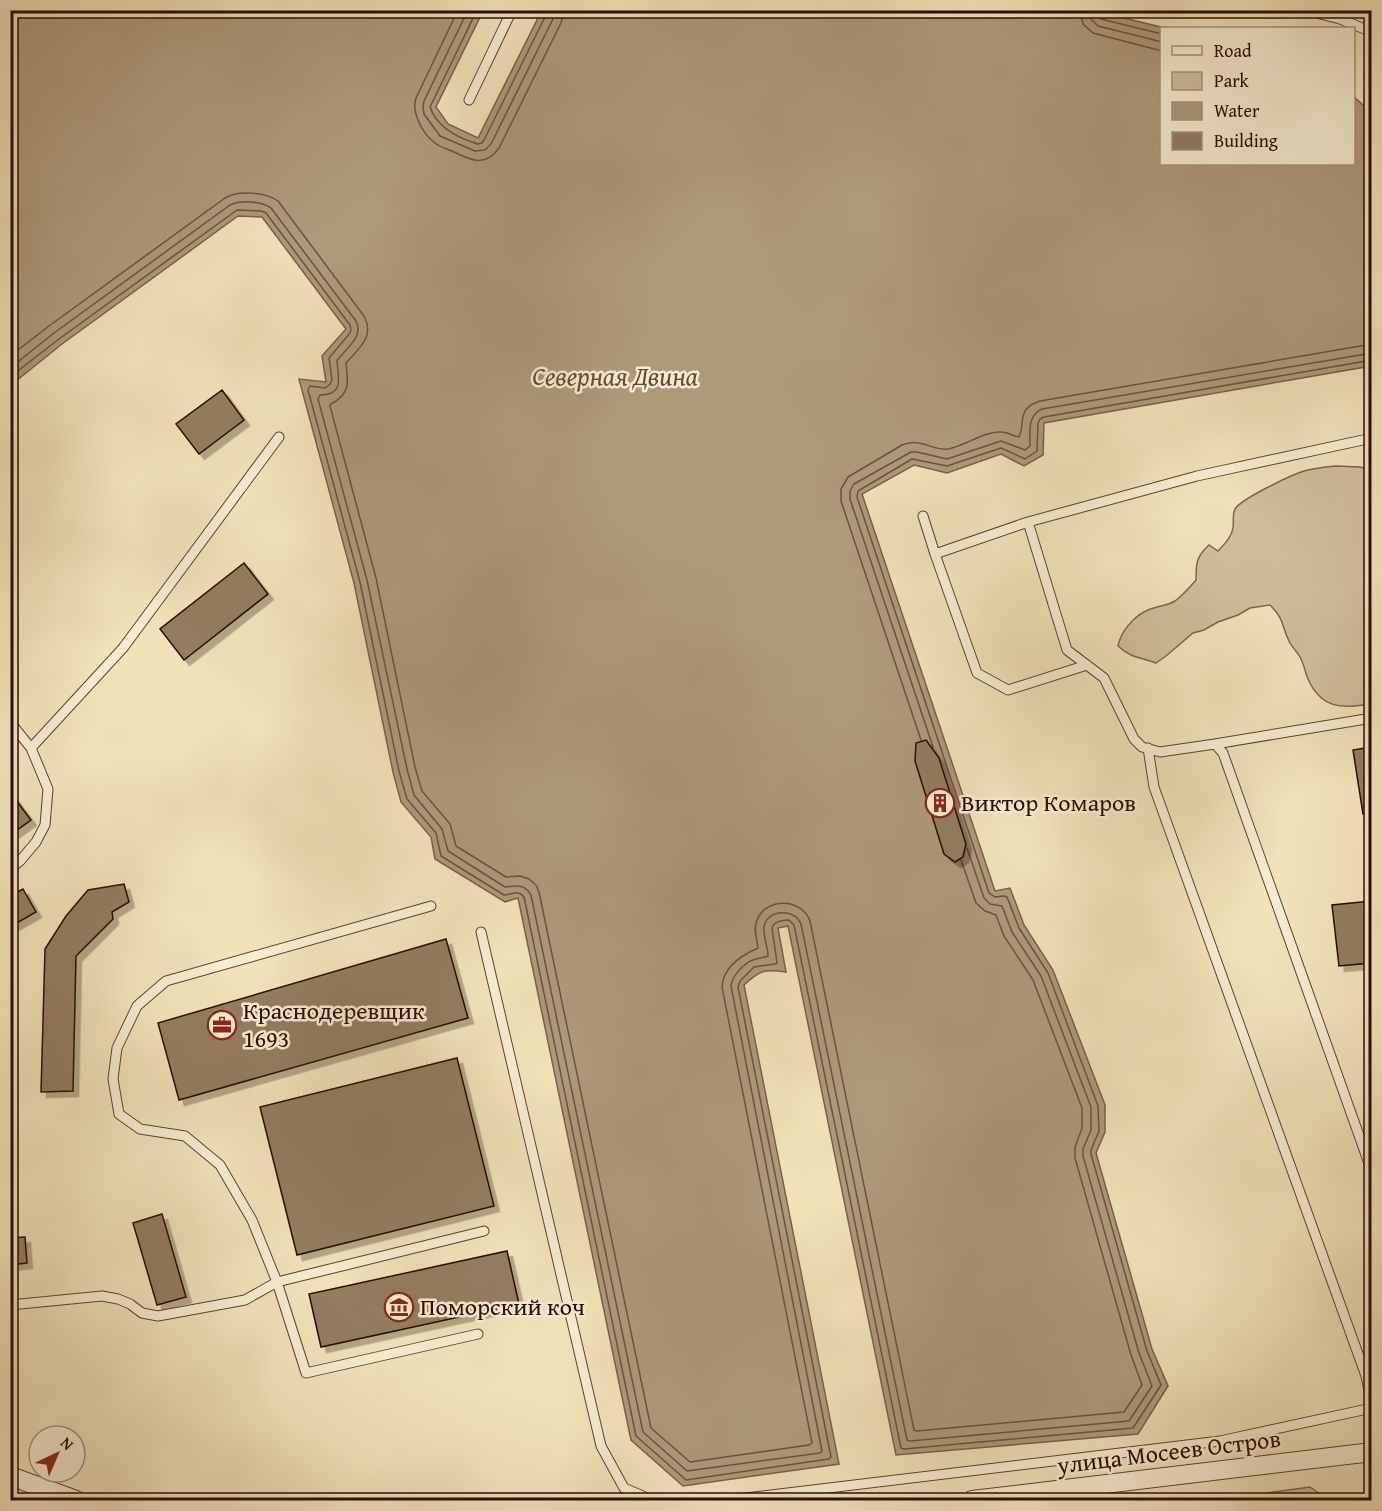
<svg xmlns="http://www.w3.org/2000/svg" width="1382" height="1511" font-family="'Gentium Book Plus',serif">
	<defs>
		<filter id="shadow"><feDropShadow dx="5.5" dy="5.5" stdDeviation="0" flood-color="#0004"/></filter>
	</defs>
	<rect width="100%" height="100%" fill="#f1e2ba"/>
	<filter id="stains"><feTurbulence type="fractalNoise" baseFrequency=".00333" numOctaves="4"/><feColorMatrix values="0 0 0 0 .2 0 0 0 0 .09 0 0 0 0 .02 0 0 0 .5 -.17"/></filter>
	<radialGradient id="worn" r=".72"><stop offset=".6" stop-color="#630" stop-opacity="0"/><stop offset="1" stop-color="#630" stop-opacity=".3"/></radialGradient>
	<path fill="#d0bd9b" stroke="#7e644e" stroke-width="1.5" d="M1336 466 1360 467 1371 470V704C1342 708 1322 710 1308 679 1305 672 1304 664 1300 657 1297 652 1292 647 1289 641 1281 625 1285 620 1270 605L1250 608 1238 615 1218 622 1204 630 1193 633 1166 656 1156 663C1140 657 1131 658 1118 646 1121 631 1134 616 1148 610 1157 606 1167 606 1175 601 1183 595 1190 587 1196 580 1196 563 1196 557 1209 545L1218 551C1224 545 1232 536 1233 528 1234 522 1232 515 1235 509 1241 499 1291 475 1304 471 1314 468 1326 467 1336 466Z
		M1310 1487 1323 1496 1324 1500H1214Z"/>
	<path fill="#ae997b" stroke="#7a604a" stroke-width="1.5" d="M542 10H1091L1165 28H1162V164H1354V97L1371 112V366L1044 423 1043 455 1024 466 1001 454 947 473 914 465 862 494 995 891 1010 888 1024 925 1053 970 1105 1105V1132L1096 1153 1152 1349 1168 1386 1138 1434 896 1455 788 926 778 928 786 972C764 969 760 970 744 985L839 1464 683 1486 631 1440 518 898 505 902 435 859 431 837 401 802 393 772 354 583 299 379 326 382 322 356 346 329 262 217 238 216 62 344 11 385V11H483L436 107 448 124 478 138Z"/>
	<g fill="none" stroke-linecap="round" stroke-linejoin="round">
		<path stroke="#6e523e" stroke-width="1.5" d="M458 10 416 98C411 113 423 134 435 143 440 147 447 149 452 151 470 160 485 168 499 148L561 23 563 10
			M468 10 424 101 423 107 424 114 440 136 475 151 485 150 491 144 553 19 554 10
			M477 10 430 107C437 128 458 138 478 144L482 143 484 140 546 15 547 10
			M1080 10 1083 24 1093 33 1162 51
			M1089 10 1091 19 1098 26 1162 42
			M1096 10 1097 16 1101 19 1162 34
			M10 356 49 326 225 198C238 190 265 192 278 201L364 316C375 337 359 348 346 363 348 382 351 394 331 404L330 406 376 578 415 767 422 791 450 824 456 846 506 877 520 876 529 879 536 885 539 892 651 1428 690 1462 809 1445 812 1443 722 987C723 967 742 955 758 948 757 939 753 929 757 920 766 897 802 898 810 921L914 1430 917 1431 1124 1412 1142 1385 1131 1355 1075 1158V1147L1082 1128V1108L1033 980 1004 936 996 915 985 911 976 903 961 860
			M10 368 54 333 230 205C241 200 261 201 271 208L356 321C364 337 346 348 337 361 338 377 345 395 320 395L318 399 367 580 407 769 414 795 442 829 448 851 505 887C516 886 524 883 531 895L643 1432 687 1471 820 1453 822 1451 731 986C732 976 744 963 753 960 758 958 764 958 768 956 768 947 763 936 764 927 766 910 794 907 801 924L907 1440 910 1441 1129 1421 1152 1386 1139 1353 1083 1156V1149L1091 1130V1107L1041 976 1012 932 1002 906 990 904 984 898 967 848
			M10 377 59 339 237 210 261 211 266 213 350 325 351 329 350 333 329 358 332 380 330 384 325 388 310 386 308 390 360 582 399 771 407 799 436 833 441 856 504 895C512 895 518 889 524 897L636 1436 686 1480 829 1459 831 1457 738 987 740 981 754 967 775 964 777 963 772 928C774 921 782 920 789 920L794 925 901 1448 904 1449 1133 1428 1161 1385 1147 1351 1091 1154V1150L1099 1131 1098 1106 1048 973 1019 928 1007 897 1004 896 995 897 989 893 857 497 858 491 912 459 947 466 1001 448 1025 459 1037 451 1038 423 1040 419 1044 417 1372 360
			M921 740 841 501V489L848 477 902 445C921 437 932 451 948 449 965 446 984 431 1001 432 1008 432 1013 436 1019 437 1026 421 1016 409 1040 401L1372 344
			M933 747 850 499V491L854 484 911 452H917L947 459 1001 441 1025 450 1030 446C1030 432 1027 416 1042 409L1372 353"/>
	</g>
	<path fill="#937b61" stroke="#2d0b01" stroke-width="1.5" filter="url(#shadow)" d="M222 390 244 420 199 454 176 424Z
		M244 563 268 594 184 660 160 629Z
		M926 740 939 758 966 844 963 857 955 862 944 854 915 761 916 743Z
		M1371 747V814H1363L1353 750Z
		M10 792 31 820 10 835Z
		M124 884 129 902 112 912 113 919 76 956 73 1091 41 1092 45 949 66 916 88 890Z
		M23 889 36 912 10 927V896Z
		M1371 901V963L1339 966 1332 905Z
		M446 939 468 1018 179 1100 158 1023Z
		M457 1058 494 1206 297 1255 260 1107Z
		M162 1214 186 1297 157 1305 133 1223Z
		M25 1237 27 1263 10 1265V1238Z
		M507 1251 519 1304 321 1347 309 1294Z"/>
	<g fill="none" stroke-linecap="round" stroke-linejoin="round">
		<g stroke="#5e412f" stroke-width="11">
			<path id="service" d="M1304 10 1340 19 1372 32
				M469 100 512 10
				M923 516 935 554 977 673 1008 690 1087 665
				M1028 522 1067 650 1104 678 1134 739 1142 747 1160 752 1215 744 1223 753 1372 1172
				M935 554 1028 522 1197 476 1372 438
				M10 722 31 748 48 789 45 825 36 842 20 861 10 869
				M1215 744 1372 718
				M31 748 123 648 279 437
				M1148 748 1154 787 1366 1376 1372 1404
				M481 932 601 1446 624 1488 652 1500
				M10 1305 102 1296 118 1299 130 1304 142 1313 158 1316 245 1300 277 1282 252 1220 220 1165 185 1136 140 1129 119 1114 113 1079 117 1048 137 1006 166 981 431 906
				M478 1334 306 1373 277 1282 484 1231
				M728 1500 1220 1441 1372 1408"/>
		</g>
		<g stroke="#5e412f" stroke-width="20">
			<path id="minor" d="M10 1476 76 1500
				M972 1500 1372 1452"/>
		</g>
		<use href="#service" stroke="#f6ecd2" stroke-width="9"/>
		<use href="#minor" stroke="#f6ecd2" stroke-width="18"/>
	</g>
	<defs>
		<g id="building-ring" transform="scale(1.5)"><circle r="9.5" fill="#f6ecd2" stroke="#8f2418" stroke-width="1.5"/><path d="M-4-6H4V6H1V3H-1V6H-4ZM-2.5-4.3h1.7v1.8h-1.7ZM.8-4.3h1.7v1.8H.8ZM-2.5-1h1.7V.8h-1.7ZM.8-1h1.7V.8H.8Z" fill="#8f2418"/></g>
		<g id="office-ring" transform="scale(1.5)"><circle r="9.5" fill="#f6ecd2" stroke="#8f2418" stroke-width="1.5"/><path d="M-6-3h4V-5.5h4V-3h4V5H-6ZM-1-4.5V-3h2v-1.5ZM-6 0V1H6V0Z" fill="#8f2418"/></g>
		<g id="museum-ring" transform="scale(1.5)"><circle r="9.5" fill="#f6ecd2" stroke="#8f2418" stroke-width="1.5"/><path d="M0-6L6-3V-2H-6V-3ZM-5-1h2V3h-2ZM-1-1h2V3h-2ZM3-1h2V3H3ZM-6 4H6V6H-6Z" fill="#8f2418"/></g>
	</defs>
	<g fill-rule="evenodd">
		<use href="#building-ring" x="940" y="803"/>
		<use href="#office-ring" x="222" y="1025"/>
		<use href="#museum-ring" x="399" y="1307"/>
	</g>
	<g text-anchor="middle" stroke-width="5" stroke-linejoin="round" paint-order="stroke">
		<g font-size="24" fill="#2d0b01" stroke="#f6ecd2" text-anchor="start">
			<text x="961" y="811">Виктор Комаров</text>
			<text x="243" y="1019">Краснодеревщик<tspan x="243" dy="28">1693</tspan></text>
			<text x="420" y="1315">Поморский коч</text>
		</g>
		<g font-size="24" fill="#2d0b01" stroke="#f6ecd2">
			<text transform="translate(1169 1452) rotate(-7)" y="8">улица Мосеев Остров</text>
		</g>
		<g font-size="26" font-style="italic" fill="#674b38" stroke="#f6ecd2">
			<text x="615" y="385">Северная Двина</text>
		</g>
	</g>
	<rect width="1382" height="1511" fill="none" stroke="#f1e2ba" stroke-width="36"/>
	<rect x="12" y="12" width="1358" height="1487" fill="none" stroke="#2d0b01" stroke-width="3"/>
	<rect x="18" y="18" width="1346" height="1475" fill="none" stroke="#2d0b01" stroke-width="1.5"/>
	<rect x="1160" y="27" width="195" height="138" fill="#f6ecd2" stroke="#a6927e" stroke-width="1.5"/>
	<rect x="1172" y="46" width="30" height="9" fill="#f6ecd2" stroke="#a6927e" stroke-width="1.5"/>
	<text x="1214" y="57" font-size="18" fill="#2d0b01">Road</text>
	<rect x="1172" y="72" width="30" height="18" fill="#d0bd9b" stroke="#a6927e" stroke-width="1.5"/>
	<text x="1214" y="87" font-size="18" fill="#2d0b01">Park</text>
	<rect x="1172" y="102" width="30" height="18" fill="#ae997b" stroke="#a6927e" stroke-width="1.5"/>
	<text x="1214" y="117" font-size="18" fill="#2d0b01">Water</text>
	<rect x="1172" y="132" width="30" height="18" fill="#937b61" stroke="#a6927e" stroke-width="1.5"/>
	<text x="1214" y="147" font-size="18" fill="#2d0b01">Building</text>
	<g transform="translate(57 1454) rotate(44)"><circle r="28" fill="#f6ecd2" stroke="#a6927e" stroke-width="1.5"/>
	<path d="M0-4.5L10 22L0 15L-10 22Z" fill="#8f2418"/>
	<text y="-9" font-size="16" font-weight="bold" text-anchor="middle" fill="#2d0b01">N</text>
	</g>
	<rect width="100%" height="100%" filter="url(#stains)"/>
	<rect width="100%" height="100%" fill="url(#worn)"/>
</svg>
